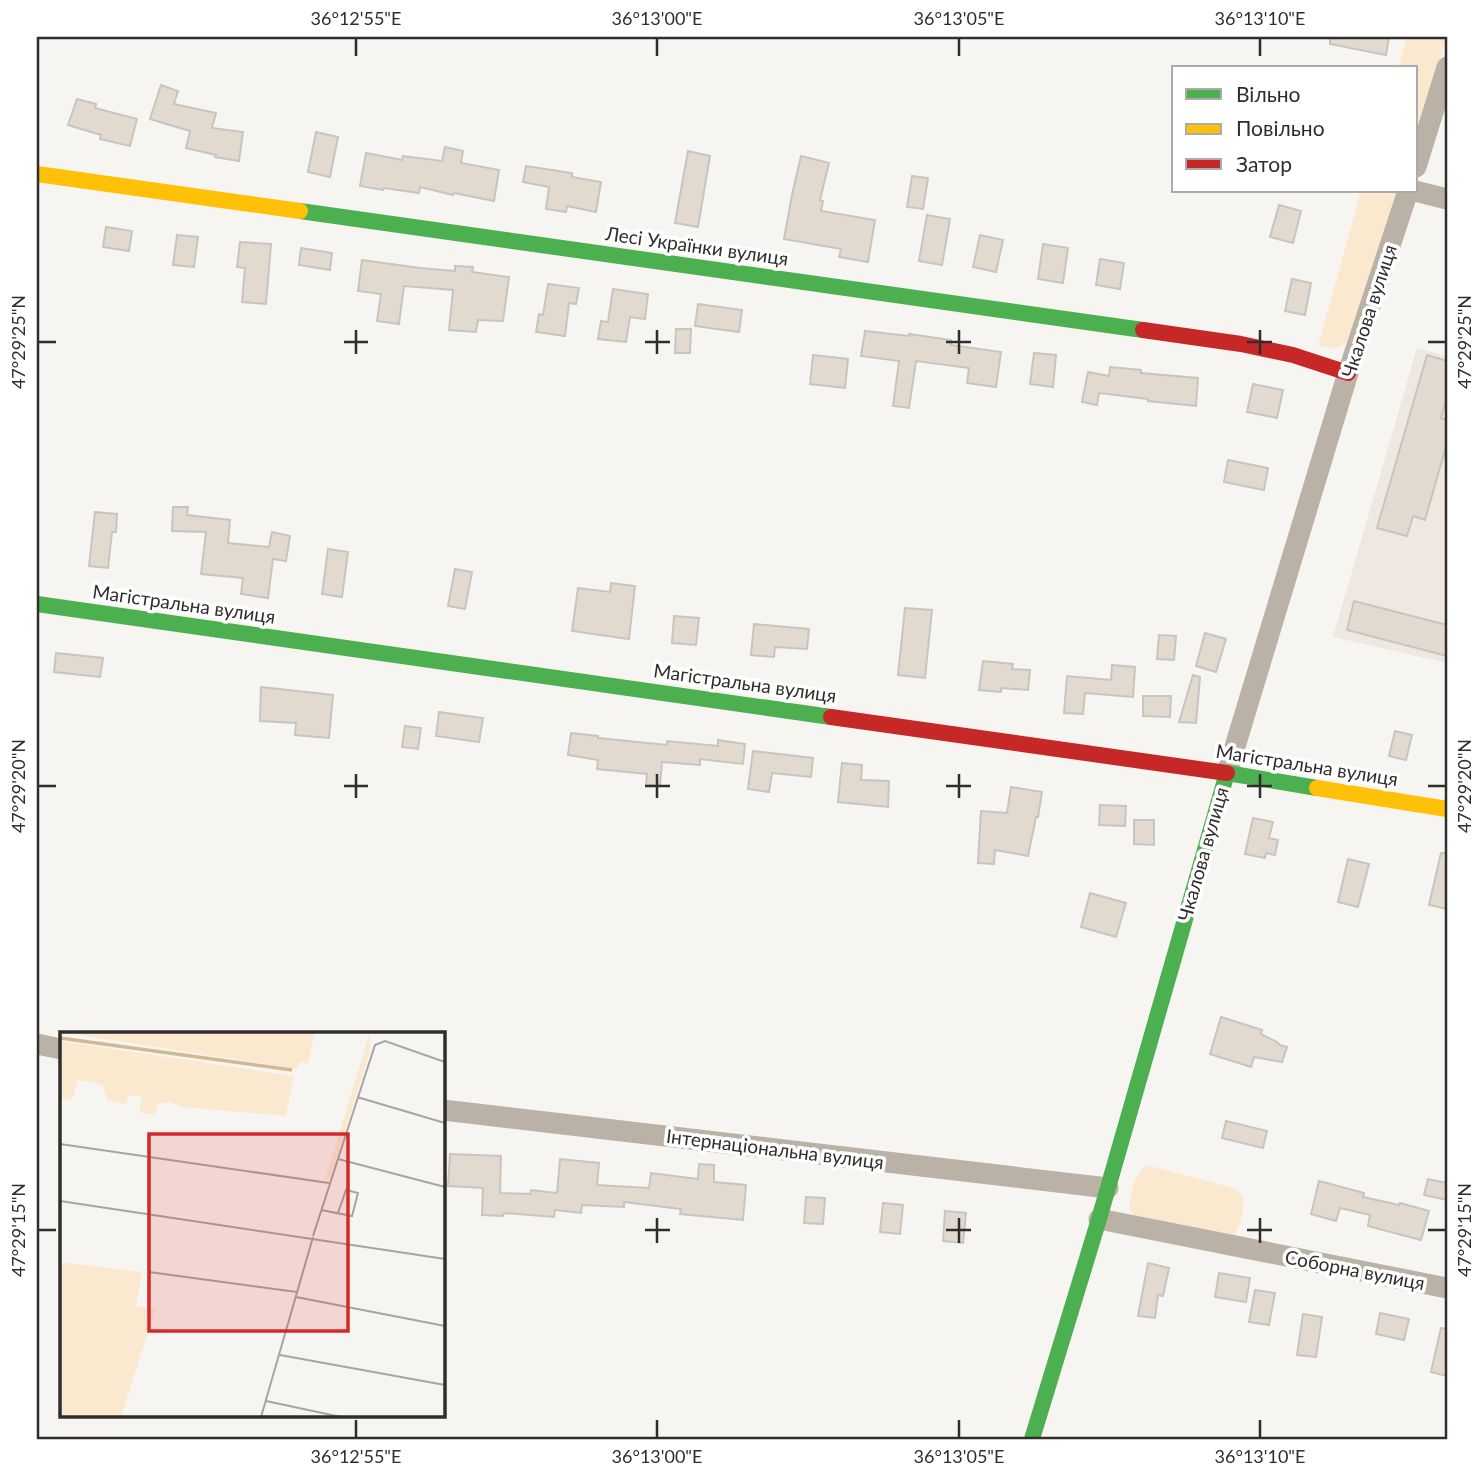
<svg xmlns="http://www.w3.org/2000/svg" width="1484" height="1476" font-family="Lato,sans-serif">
	<rect width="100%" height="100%" fill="#f7f5f2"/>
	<path fill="#eee8e0" d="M1417 348 1447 356V663L1333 637Z"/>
	<path fill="#fbe9cf" d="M1407 37H1447L1416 136V68H1398Z
		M1361 191H1398L1352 338C1340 350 1333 348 1318 346Z
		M1147 1165 1233 1188C1237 1191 1240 1192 1242 1196 1246 1205 1239 1230 1233 1237L1137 1217 1130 1211C1129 1196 1134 1174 1147 1165Z"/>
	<path fill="#e2dace" stroke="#c6c5c2" stroke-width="2" d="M1330 37H1389L1386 55 1330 44Z
		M161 85 178 91 174 104 216 113 212 128 243 132 239 161 215 157 216 155 186 148 190 131 150 119Z
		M77 99 96 104 95 108 137 119 130 146 100 139 101 135 68 125Z
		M316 132 338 137 330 177 308 172Z
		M445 147 463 151 461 163 499 170 494 201 454 193 453 195 420 187 419 193 384 188 383 190 360 186 366 153 402 160 403 156 442 161Z
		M688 151 710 156 698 227 675 223Z
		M801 156 829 163 820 200 823 201 821 211 875 220 868 262 839 257 841 249 784 239 792 195Z
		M526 166 572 173V177L601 182 596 212 567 206 566 212 546 209 549 187 523 182Z
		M912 176 928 178 923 209 907 207Z
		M1279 205 1301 211 1293 243 1270 237Z
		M927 215 950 219 942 265 919 261Z
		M106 227 132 231 129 251 103 247Z
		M177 235 198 237 194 267 173 265Z
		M980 235 1003 240 996 272 973 267Z
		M240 242 271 244 266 304 242 302 245 268 237 267Z
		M1043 244 1068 248 1063 283 1038 279Z
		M301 248 332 253 330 270 299 265Z
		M1100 259 1124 263 1120 289 1096 285Z
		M362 260 420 268 455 271V266L473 267 472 272 509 277 503 321 478 320 476 332 449 330 453 290 404 286 399 324 377 321 381 294 358 291Z
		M1292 279 1311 283 1305 315 1285 311Z
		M548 284 579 288 576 304 569 303 565 336 536 332 539 314 543 315Z
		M613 289 648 294 645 319 630 317 626 342 598 339 601 321 608 322Z
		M698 304 742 310 739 332 695 326Z
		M676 329H691L690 353H675Z
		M865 331 909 336V334L951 340V345L1001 352 996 387 967 383 969 368 916 361 909 408 893 406 899 361 861 356Z
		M1034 353 1056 355 1053 387 1030 384Z
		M813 355 848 359 845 388 810 384Z
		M1427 355 1447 361V397L1441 418 1447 420V443L1425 520 1413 516 1407 536 1377 528Z
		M1110 367 1141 370V373L1198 378 1196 406 1148 401V399L1099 393 1097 405 1082 402 1088 372 1109 376Z
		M1253 384 1283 390 1277 418 1247 412Z
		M1228 460 1268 468 1264 490 1224 482Z
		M173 507H188L187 515 230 520 228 543 269 547 272 532 290 536 286 561 273 559 268 598 241 594 243 578 201 574 206 532 172 531Z
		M95 512 117 514 116 532H112L108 568 89 566Z
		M328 549 348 552 342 597 322 594Z
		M455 569 472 572 465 609 448 606Z
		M611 583 635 586 629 639 572 631 578 588 610 592Z
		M1354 601 1447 625V656L1347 630Z
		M905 608 932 610 925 678 898 675Z
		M674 616 699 618 696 645 672 643Z
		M754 624 809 629 807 649 775 647 774 657 751 655Z
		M1205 633 1226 639 1216 672 1196 666Z
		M1159 635 1176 636 1174 660 1157 659Z
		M56 653 103 658 100 677 54 672Z
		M983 661 1013 664 1012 669 1030 670 1028 690 1001 688V692L979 690Z
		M1112 665 1135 667 1133 697 1085 693 1083 714 1064 713 1067 676 1111 680Z
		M1193 675 1200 677 1196 723 1179 722Z
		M261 687 333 695 329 738 295 735 296 723 260 721Z
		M1143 696H1171L1170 717 1143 716Z
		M439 712 483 718 479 742 436 736Z
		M405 726 421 728 418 749 402 747Z
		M1395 731 1412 735 1406 760 1389 756Z
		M571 733 598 736V738L667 745V741L718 746V740L745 744 743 764 700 759V765L662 762 660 786 646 785 647 774 597 769 598 760 568 755Z
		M753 751 813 758 811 777 772 773 769 792 748 789Z
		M842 763 862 765 861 780 889 781 888 807 838 802Z
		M1011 787 1042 792 1038 817H1036L1028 856 995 850 994 864 978 863 981 811 1007 813Z
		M1100 805 1126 806 1125 826 1099 825Z
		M1253 818 1273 822 1269 838 1278 840 1275 855 1266 853 1265 858 1245 854Z
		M1134 820H1154V845L1134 844Z
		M1441 853H1447V909L1429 905Z
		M1348 859 1369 864 1358 907 1338 902Z
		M1090 893 1126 903 1116 937 1081 927Z
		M1221 1017 1262 1030 1261 1034 1277 1042 1280 1045 1287 1047 1282 1062 1254 1057 1251 1067 1210 1054Z
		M1226 1121 1267 1131 1263 1148 1222 1138Z
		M450 1154 501 1156 500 1193 530 1194 531 1190 557 1193 560 1159 599 1163 597 1185 649 1188 651 1173 698 1179 699 1164 714 1165V1182L746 1185 743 1220 680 1214 681 1209 624 1202V1207L582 1205 581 1213 555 1210 554 1217 504 1213 503 1216 482 1215 483 1188 448 1186Z
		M1428 1179 1447 1183V1200L1424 1195Z
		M1319 1181 1364 1193 1363 1197 1399 1205 1400 1203 1429 1211 1421 1240 1368 1226 1370 1215 1340 1208 1336 1221 1311 1214Z
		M806 1197 825 1198 823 1224 804 1223Z
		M883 1203 903 1205 900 1234 880 1232Z
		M945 1211 966 1213 963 1243 943 1241Z
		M1148 1263 1169 1268 1163 1296 1158 1295 1155 1318 1138 1316Z
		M1219 1273 1250 1278 1246 1302 1215 1297Z
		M1255 1290 1275 1293 1269 1325 1249 1322Z
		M1380 1313 1409 1319 1404 1340 1376 1334Z
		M1303 1314 1322 1317 1316 1357 1297 1355Z
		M1441 1328 1447 1329V1376L1431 1372Z"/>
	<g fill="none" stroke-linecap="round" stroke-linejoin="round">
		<path stroke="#bab2a7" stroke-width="21" d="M1416 167 1447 67
			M1415 191 1447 199
			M1227 773 1348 373 1408 191
			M37 1044 61 1049
			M443 1110 1108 1188
			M1099 1219 1447 1288"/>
		<path stroke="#4caf50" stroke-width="16" d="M300 211 1143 330
			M37 604 831 717
			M1032 1439 1099 1219 1227 773 1317 788"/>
		<path stroke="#ffc107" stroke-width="16" d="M37 174 300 211
			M1317 788 1447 809"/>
		<path stroke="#c62828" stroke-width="16" d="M1143 330 1241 344 1293 355 1348 373
			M831 717 1227 773"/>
	</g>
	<path fill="none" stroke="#2f2e2c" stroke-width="2.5" d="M356 38V56M657 38V56M959 38V56M1260 38V56M356 330V354M657 330V354M959 330V354M1260 330V354M38 342H56M344 342H368M645 342H670M946 342H971M1247 342H1272M1428 342H1446M356 774V798M657 774V798M959 774V798M1260 774V798M38 786H56M344 786H368M645 786H670M946 786H971M1247 786H1272M1428 786H1446M657 1218V1243M959 1218V1243M1260 1218V1243M38 1230H56M645 1230H670M946 1230H971M1247 1230H1272M1428 1230H1446M356 1420V1438M657 1420V1438M959 1420V1438M1260 1420V1438"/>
	<g text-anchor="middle" stroke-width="7" stroke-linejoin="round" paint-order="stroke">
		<g font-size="19" fill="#2f2e2c" stroke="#fff">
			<text transform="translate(697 246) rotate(8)" y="7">Лесі Українки вулиця</text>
			<text transform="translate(1369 311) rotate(-72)" y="7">Чкалова вулиця</text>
			<text transform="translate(184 604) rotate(8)" y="7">Магістральна вулиця</text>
			<text transform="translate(745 683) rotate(8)" y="7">Магістральна вулиця</text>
			<text transform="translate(1307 765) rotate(9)" y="7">Магістральна вулиця</text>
			<text transform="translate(1203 854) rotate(-74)" y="7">Чкалова вулиця</text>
			<text transform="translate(775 1149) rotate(7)" y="7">Інтернаціональна вулиця</text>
			<text transform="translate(1355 1270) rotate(11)" y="7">Соборна вулиця</text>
		</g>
	</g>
	<g transform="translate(60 1032)">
		<rect width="385" height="385" fill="#f7f5f2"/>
		<path d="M0 0H255L248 31 240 30 237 37ZM310 0V20L270 147 265 148ZM0 9 234 44 226 84 123 75 110 70 98 72 95 83 79 80 82 65 70 63 65 72 47 68 43 53 18 48 12 68 0 66ZM0 230 82 240 76 274 95 278 61 385H0Z" fill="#fbe9cf"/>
		<path fill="none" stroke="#d3b992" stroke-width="3.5" d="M0 6 232 38"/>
		<path fill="none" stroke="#a7a5a3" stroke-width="2" d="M297 65 385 91M0 112 269 151M278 127 385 155M0 169 385 227M261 178 292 184 298 161 286 158 278 181M253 204 315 13 325 9 385 30M89 240 237 260M236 265 385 294M220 323 385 353M206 369 281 385M201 385 253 205"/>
		<path fill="#d62828" fill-opacity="0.15" stroke="#d62828" stroke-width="3.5" d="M89 102H288V299H89Z"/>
		<rect width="385" height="385" fill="none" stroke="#2f2e2c" stroke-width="3.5"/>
	</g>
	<rect width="1484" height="1476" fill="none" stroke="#ffffff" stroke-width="77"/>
	<rect x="1172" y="66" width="245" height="126" fill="#ffffff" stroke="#acabab" stroke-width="2"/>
	<rect x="1186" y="89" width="35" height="10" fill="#4caf50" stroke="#acabab" stroke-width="2"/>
	<text x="1236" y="102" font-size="21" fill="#2f2e2c">Вільно</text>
	<rect x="1186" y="124" width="35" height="10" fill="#ffc107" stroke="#acabab" stroke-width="2"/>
	<text x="1236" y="136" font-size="21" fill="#2f2e2c">Повільно</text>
	<rect x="1186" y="159" width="35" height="10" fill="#c62828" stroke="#acabab" stroke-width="2"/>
	<text x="1236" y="172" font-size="21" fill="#2f2e2c">Затор</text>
	<rect x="38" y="38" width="1408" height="1400" fill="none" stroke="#2f2e2c" stroke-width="2.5"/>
	<g font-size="18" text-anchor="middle" fill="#2f2e2c">
		<text x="356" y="25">36°12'55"E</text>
		<text x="657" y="25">36°13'00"E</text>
		<text x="959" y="25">36°13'05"E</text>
		<text x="1260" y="25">36°13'10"E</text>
		<text transform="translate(19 342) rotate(-90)" y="6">47°29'25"N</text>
		<text transform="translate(1465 342) rotate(-90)" y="6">47°29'25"N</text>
		<text transform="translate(19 786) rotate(-90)" y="6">47°29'20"N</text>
		<text transform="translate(1465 786) rotate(-90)" y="6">47°29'20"N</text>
		<text transform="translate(19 1230) rotate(-90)" y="6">47°29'15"N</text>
		<text transform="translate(1465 1230) rotate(-90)" y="6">47°29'15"N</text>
		<text x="356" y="1463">36°12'55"E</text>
		<text x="657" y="1463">36°13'00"E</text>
		<text x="959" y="1463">36°13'05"E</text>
		<text x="1260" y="1463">36°13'10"E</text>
	</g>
</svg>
